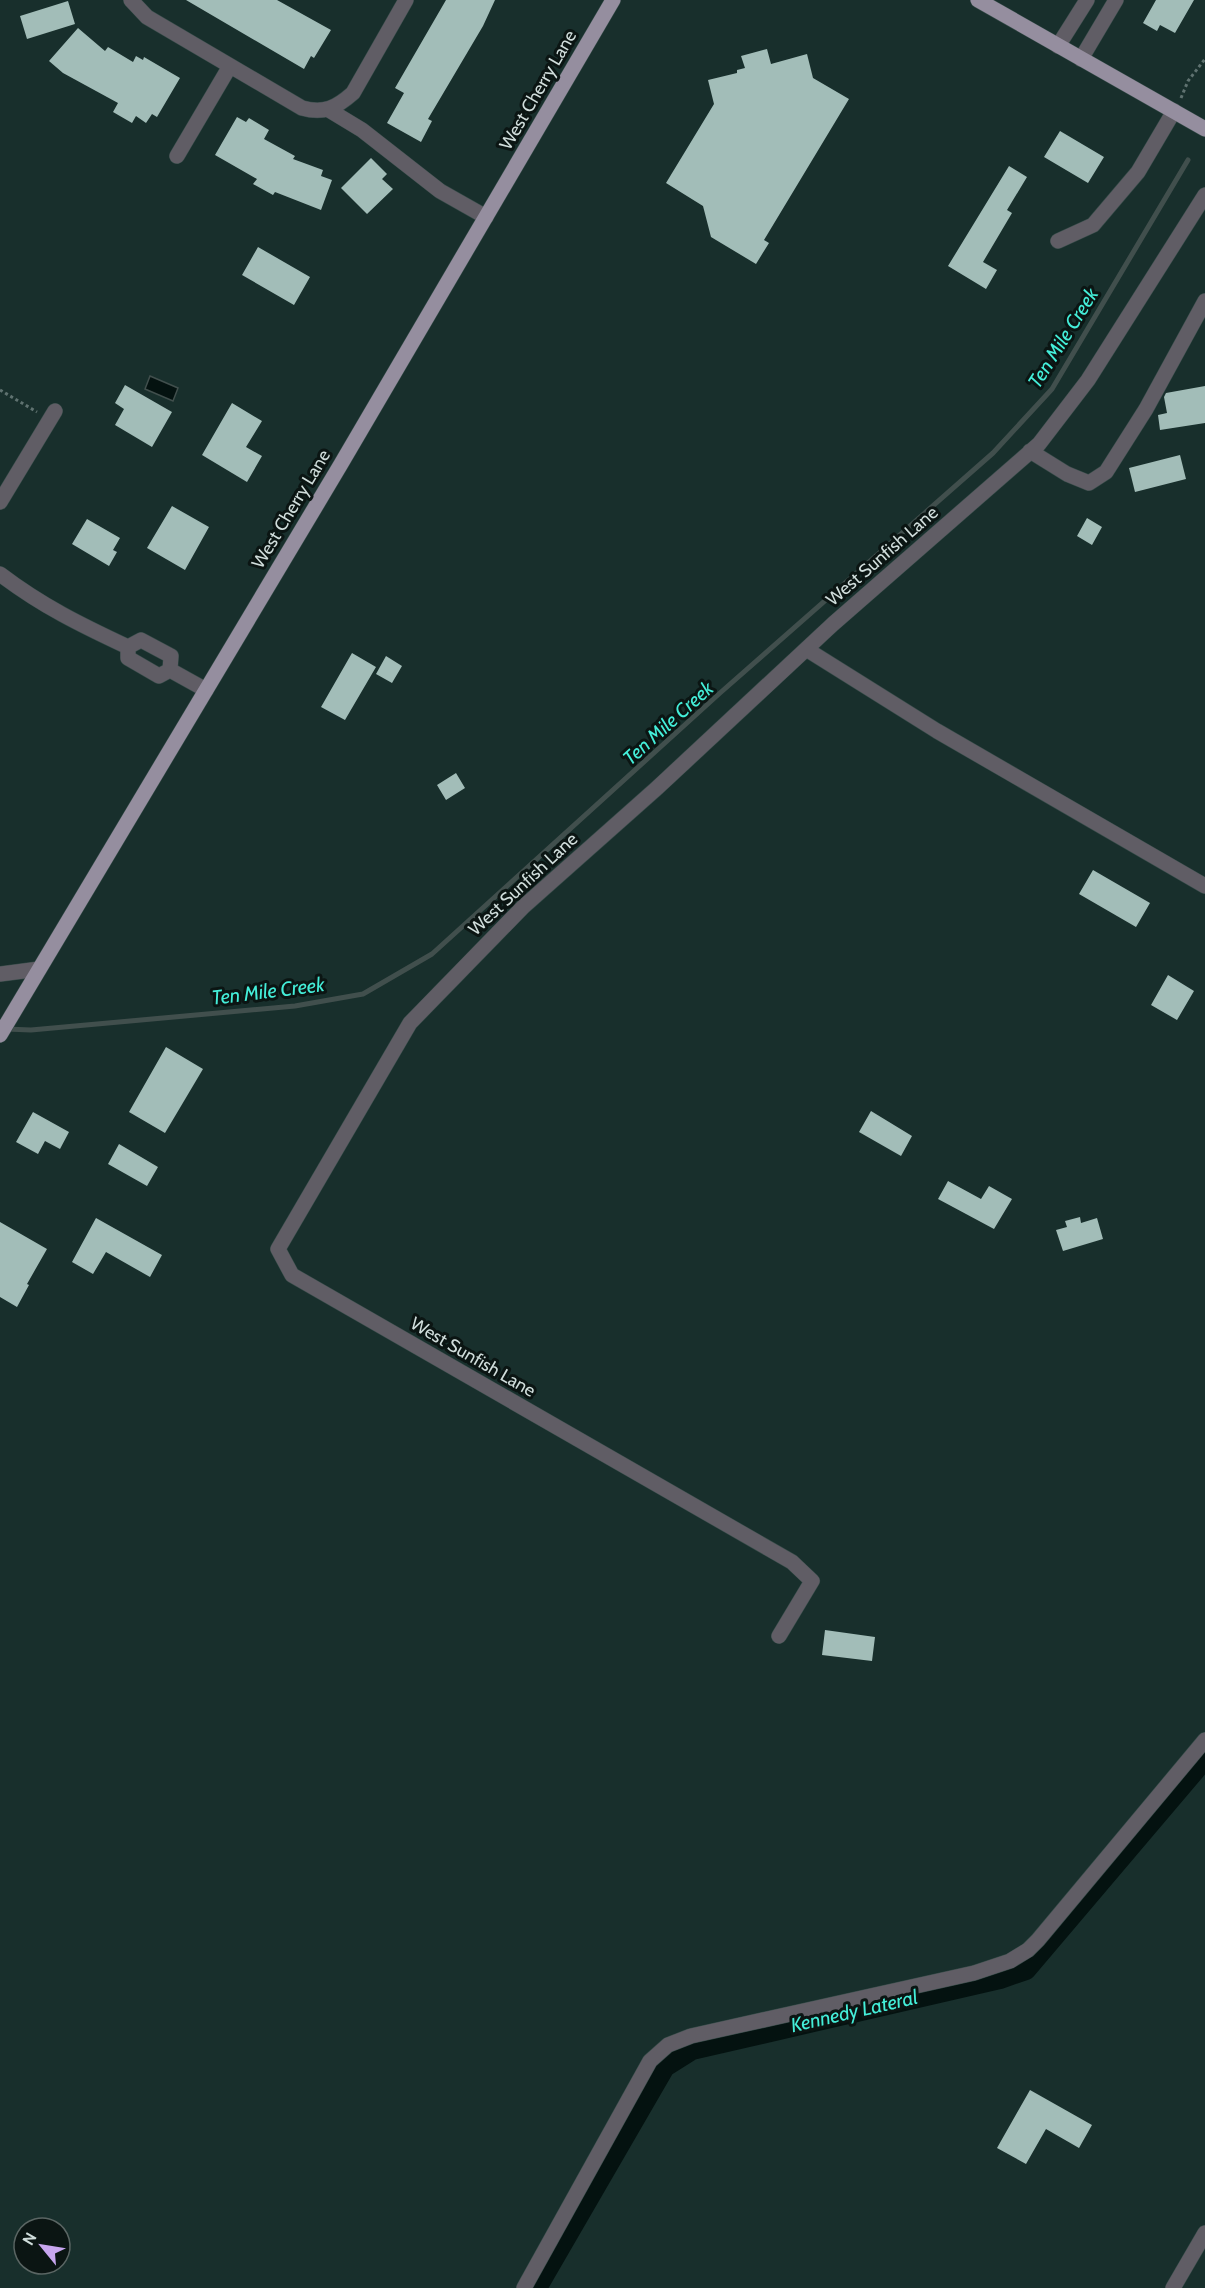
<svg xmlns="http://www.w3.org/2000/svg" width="1205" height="2288" font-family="Cabin,sans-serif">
	<rect width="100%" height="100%" fill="#182f2c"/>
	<path fill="#041210" stroke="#414f4d" stroke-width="1.5" d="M150 376 178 388 173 401 145 389Z"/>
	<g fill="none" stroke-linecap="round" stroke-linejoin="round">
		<path stroke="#414f4d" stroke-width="5" d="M6 1029 31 1030 295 1006 363 994 432 954 720 693 993 453 1052 389 1188 160"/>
		<path stroke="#041210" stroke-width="20" d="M537 2288 665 2067 692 2050 1000 1979 1026 1970 1205 1759"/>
	</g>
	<path fill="#a2bdb8" d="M186 0H277L331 30 314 58 311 56 304 69Z
		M446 0H495L483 26 428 119 432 121 421 142 387 123 404 93 395 88Z
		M1156 0H1194L1175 33 1160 25 1157 31 1143 23Z
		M68 1 75 24 27 39 20 16Z
		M78 28 105 51 108 47 133 62 136 56 143 60 144 57 180 78 157 117 152 114 146 123 136 116 132 123 113 112 118 103 63 73 49 61Z
		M767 49 771 64 807 54 813 78 849 99 764 240 769 243 756 264 711 237 703 206 666 183 714 104 708 80 737 73V70L745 68 741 56Z
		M237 117 246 122 249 118 269 130 264 139 295 156 293 159 323 170 321 176 332 180 321 210 275 192 273 195 253 184 257 179 215 155Z
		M1060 131 1104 157 1088 183 1044 157Z
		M371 158 387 174 382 179 393 189 367 214 341 188Z
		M1009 166 1027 177 1007 210 1012 213 983 262 997 270 986 289 948 266Z
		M258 247 310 277 294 305 242 275Z
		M125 385 172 412 152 447 115 425 124 409 115 403Z
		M1205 386V423L1160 430 1158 415 1167 413 1164 397 1166 393Z
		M232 403 262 421 246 447 262 456 247 482 202 455Z
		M1180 455 1186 479 1135 492 1129 468Z
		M172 506 209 527 185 570 147 548Z
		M1087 518 1102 527 1092 545 1077 536Z
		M87 519 120 538 113 550 117 552 109 566 72 544Z
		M352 653 376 667 345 720 321 707Z
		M386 656 402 666 392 683 376 674Z
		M456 773 465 788 446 800 437 785Z
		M1093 870 1150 903 1136 927 1079 894Z
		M1168 975 1194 991 1177 1020 1151 1005Z
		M166 1047 203 1069 165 1133 129 1112Z
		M871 1111 912 1136 901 1156 859 1132Z
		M33 1112 69 1132 60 1149 45 1141 38 1154 16 1142Z
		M119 1144 158 1167 147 1186 108 1164Z
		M948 1181 981 1199 989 1186 1012 1199 994 1229 938 1199Z
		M1080 1217 1081 1223 1097 1218 1103 1239 1063 1251 1056 1230 1067 1227 1065 1221Z
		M96 1218 162 1255 150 1277 106 1252 93 1274 72 1262Z
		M0 1222 47 1249 27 1284 29 1285 17 1307 0 1297Z
		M825 1630 875 1637 872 1661 822 1655Z
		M1030 2090 1092 2125 1079 2148 1046 2129 1026 2164 997 2148Z"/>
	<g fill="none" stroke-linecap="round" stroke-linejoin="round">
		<g stroke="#354b48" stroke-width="16">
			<path id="minor" d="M131 0 147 17 302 108C324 114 336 108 353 93L406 0
				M1058 46 1087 0
				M1081 59 1116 0
				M329 110 362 130 440 191 486 217
				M177 156 230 66
				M1058 241 1093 225 1138 172 1174 111
				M1030 451 1067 474 1089 483 1106 472 1146 409 1205 301
				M0 502 55 411
				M0 574C42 606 81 625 128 647
				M141 640 171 656 170 670 159 676 128 658V647Z
				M806 649 937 731 1205 886
				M170 670 206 690
				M0 974 39 969
				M779 1636 812 1581 792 1562 292 1275 278 1249 410 1023 523 907 657 788 833 624 1039 444 1088 380 1205 195
				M524 2288 650 2061 668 2045 691 2036 974 1973 1010 1961 1028 1950 1038 1940 1205 1740
				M1173 2288 1205 2233"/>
		</g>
		<g stroke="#354b48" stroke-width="16">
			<path id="major" d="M978 0 1205 129
				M0 1035 341 464 613 0"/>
		</g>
		<path stroke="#5f7270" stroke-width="3" stroke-dasharray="3 3" stroke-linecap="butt" d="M1181 98 1188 81 1205 59
			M0 390 37 412"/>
		<use href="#minor" stroke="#605d65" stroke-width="15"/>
		<use href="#major" stroke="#958e9f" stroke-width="15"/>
	</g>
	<g text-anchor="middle" stroke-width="6" stroke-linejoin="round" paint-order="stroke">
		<g font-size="18" fill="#d0dddb" stroke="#0b1513">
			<text transform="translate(538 90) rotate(-60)" y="6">West Cherry Lane</text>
			<text transform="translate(291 509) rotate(-59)" y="6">West Cherry Lane</text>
			<text transform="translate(882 556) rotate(-41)" y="6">West Sunfish Lane</text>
			<text transform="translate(523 884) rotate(-43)" y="6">West Sunfish Lane</text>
			<text transform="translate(473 1357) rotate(30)" y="6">West Sunfish Lane</text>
		</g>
		<g font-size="20" font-style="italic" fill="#44eed9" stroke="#0b1513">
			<text transform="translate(1063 338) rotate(-58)" y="7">Ten Mile Creek</text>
			<text transform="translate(668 723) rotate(-42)" y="7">Ten Mile Creek</text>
			<text transform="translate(268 991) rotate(-7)" y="7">Ten Mile Creek</text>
			<text transform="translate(854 2011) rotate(-13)" y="7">Kennedy Lateral</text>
		</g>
	</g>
	<g transform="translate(42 2246) rotate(300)"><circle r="28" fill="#0b1513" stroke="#5a6563" stroke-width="1.5"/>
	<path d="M0-4.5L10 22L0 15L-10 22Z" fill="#c8a6ef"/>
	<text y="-9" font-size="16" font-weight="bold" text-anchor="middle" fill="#d0dddb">N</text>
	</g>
</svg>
